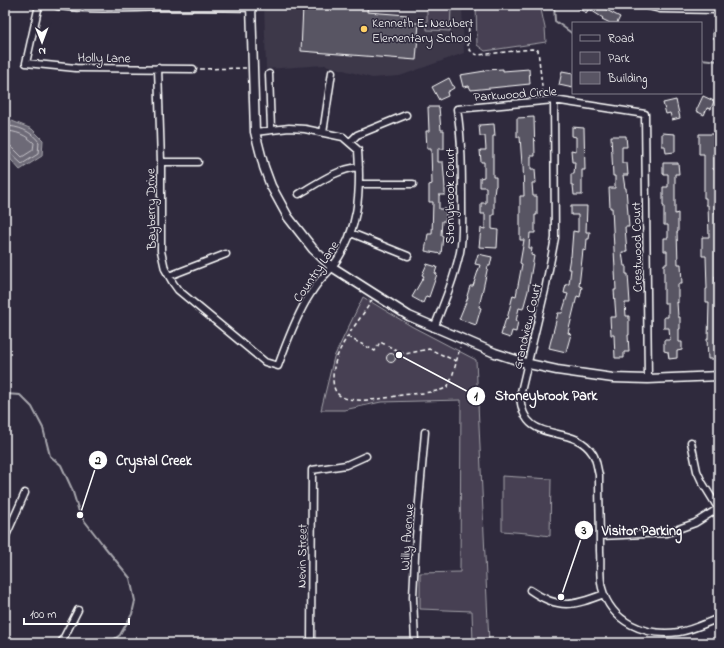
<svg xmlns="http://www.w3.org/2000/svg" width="724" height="648" font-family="'Indie Flower',sans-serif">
	<rect width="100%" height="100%" fill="#2f2a3d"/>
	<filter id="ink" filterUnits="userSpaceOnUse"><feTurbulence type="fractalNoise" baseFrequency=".025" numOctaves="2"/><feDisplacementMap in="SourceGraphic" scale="8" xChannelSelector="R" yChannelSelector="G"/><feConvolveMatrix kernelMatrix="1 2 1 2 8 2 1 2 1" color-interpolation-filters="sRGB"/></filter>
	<g filter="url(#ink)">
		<path fill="#3c3749" d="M264 5H462L464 53 400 76 372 78 325 65 266 69Z"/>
		<path fill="#464152" stroke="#a2a0a8" d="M427 5H453L451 8 450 31 427 30Z
			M476 5H540L545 28 546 42 485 51 477 45Z
			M363 297 411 326 476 360 489 643H473L472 611 420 609V573L460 572 461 400 381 402 344 410H321L334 357Z
			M502 476 551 479 550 536 527 533 502 531Z"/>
		<path fill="#6d6a77" stroke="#a7a6ad" d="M12 121 32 129 43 140 42 156 20 170 5 153V122Z"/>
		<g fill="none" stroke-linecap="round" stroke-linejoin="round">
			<path stroke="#c5c3c9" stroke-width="1" d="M5 126C18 126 31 131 39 142L38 154 22 164 9 152 5 151
				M5 131C16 131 26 135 34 143L33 150 22 157 12 147 5 145"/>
			<path stroke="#a7a6ad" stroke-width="2" d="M554 5 555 21 573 34
				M701 59 719 61
				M5 394 20 395 32 407 43 428 50 456 61 465 72 489 80 515 104 546 130 578 135 601 132 614 120 635 109 643"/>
		</g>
		<path fill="#595564" stroke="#fff" d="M324 5H368L367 12 407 15 406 18 410 19 409 23H419L416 60 301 51 303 6 324 8Z
			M573 5H597L620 17 617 23H610L602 19 603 18 589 9 586 13Z
			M713 29H719V38H713Z
			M503 69V71L529 69 530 84 471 90 469 86 463 87 460 75 485 71V70Z
			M562 71 573 73V88L559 85Z
			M449 78 454 88 447 92 448 96 439 100 432 87Z
			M703 96 714 101 711 109 707 108 704 115 696 111Z
			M676 100 680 118 672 120 670 113 666 114 663 103Z
			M428 107H439L441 130H444V149H438V162H443L445 188V195H439V209H446V221H442L441 235 443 236 441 254 425 251 428 234H432L433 202H429V185L432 184 431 149H427L426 131H429Z
			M534 117 535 156H531V169H535L536 183H532L533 196H537V215H535V233H530L529 248H532L531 255 534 256 528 291 523 309 519 308 516 321H518L516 332 512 331 510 338 501 335 506 318 507 319 513 295 516 296 522 264 520 263 524 240H520V196H524L523 164H522L520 137H517V118Z
			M494 124 495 136H493V177H496V186L495 187 494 195V215H492V229L498 230 497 248 479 247 481 228 485 229V214H481V203H486V187H480V178L484 177V162H481L480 150H486L485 136H480L479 125Z
			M572 127 584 128 585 170H582V195H574L573 185H571V174H574L575 162H572L571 150 576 151V137L572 136Z
			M662 133 675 134V152L666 153 665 146H662Z
			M699 134H717L718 154H713V169L717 170 718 199H715V213H719V231H718L717 245 719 276H715L716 289H719V302H717V314H719V327H717L719 352H717V359H708L707 339H708L709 302H706V289H707L706 256H702V237H709L708 205H706V198H704V154H699Z
			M611 136H626L627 147H622V163H627L628 175H623L625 188H626L629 227H625L627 252H622L624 266H626V274H628L630 303H625L626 316H629V335H628L629 352H624V358H615L614 335H611L610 317H616L614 290H616L612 208H610L609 188H615V176H613Z
			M663 163H678L679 174H675V214L678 213V232H677L678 264H681L682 284H678V303L677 302 678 317H680V329H679V342H682V350L677 351V358L669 359 668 352 664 351V340H670L669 328H664V317H668V303H664V264H667V251H664V238H668V225H664V206H663V187H668V174H663Z
			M571 206H587L586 232H590L589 239H587L586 251 583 250 579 286 582 287 580 297 577 296 568 333 571 334 566 352 549 348 558 313H562L568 294 564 293 566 284H569L571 269H568L570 257H571L573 231 578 232V215H571Z
			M478 254 492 257 490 266H488L479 307 481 308 476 325 459 319 468 297 467 296 470 286H473L480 265 475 264Z
			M427 264 437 267 435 273 437 274 429 297 426 296 423 303 412 297 424 276 422 275Z
			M386.5 358a4.5 4.5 0 1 1 9 0a4.5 4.5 0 1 1-9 0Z"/>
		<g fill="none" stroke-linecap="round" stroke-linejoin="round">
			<g stroke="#fff" stroke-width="9">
				<path id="street" d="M39 5 26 63 76 68 193 69
					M644 5 660 9 719 10
					M158 68 161 162V251L165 269 173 283 178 290 265 362 278 366C286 344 294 322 306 301 310 295 313 289 318 283 322 277 328 273 332 267 359 233 361 191 358 150L343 137 305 129 289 128 255 132
					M269 74 271 129
					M554 100 555 238 545 290 520 396C524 449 571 420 593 454 597 461 597 468 599 475 599 500 600 526 600 551 601 563 599 576 602 588 611 622 645 637 679 632 693 630 706 623 719 618
					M323 133 332 72
					M350 142 357 135 406 115
					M161 162H198
					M360 184H413
					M299 194C318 183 337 169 359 167
					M351 233 408 256
					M169 276 226 254
					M434 328C444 303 454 279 460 252 463 237 462 219 462 203 462 172 462 139 457 109L554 100 645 114 648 379
					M691 442 697 471 702 482 718 508
					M600 536 667 533 695 523 719 508
					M5 538 25 493
					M530 590C559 610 573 606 604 594
					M61 643 78 610
					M311 643 312 470 346 465 366 456
					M415 643 413 597 416 536 425 432"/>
			</g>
			<g stroke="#fff" stroke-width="11">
				<path id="secondary" d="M58 5C93 9 129 7 165 6 193 6 222 6 251 7
					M251 5 255 132 264 167 271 186 288 217 313 249 332 267 409 316 495 353 529 364 557 370 613 378 648 379 719 376"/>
			</g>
			<path stroke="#fff" stroke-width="1.5" stroke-dasharray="4 3" stroke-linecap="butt" d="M460 23H469L468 48 473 53 478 55 532 49 538 50 543 95
				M200 69 246 68
				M372 300C362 317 347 334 339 352 335 361 333 369 333 379 333 383 334 390 337 393 346 405 383 399 396 396 408 393 438 394 447 387 452 382 458 355 460 347
				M348 337 375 351 380 342 405 354 429 349 456 361"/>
			<use href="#street" stroke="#2f2a3d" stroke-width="6"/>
			<use href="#secondary" stroke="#2f2a3d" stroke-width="8"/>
		</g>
	</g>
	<circle fill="#ffd166" stroke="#2f2a3d" stroke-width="1.5" cx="364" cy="29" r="4"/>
	<g text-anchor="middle" stroke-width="3" stroke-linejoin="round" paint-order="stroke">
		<g font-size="13" fill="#fff" stroke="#2f2a3d" text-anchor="start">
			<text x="372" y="27">Kenneth E. Neubert<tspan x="372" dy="15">Elementary School</tspan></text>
		</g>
		<g font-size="13" fill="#fff" stroke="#2f2a3d">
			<text transform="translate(104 57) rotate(1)" y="5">Holly Lane</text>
			<text transform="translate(515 93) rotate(-4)" y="5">Parkwood Circle</text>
			<text transform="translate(449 196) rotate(-90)" y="5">Stonybrook Court</text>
			<text transform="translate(150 209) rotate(-91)" y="5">Bayberry Drive</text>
			<text transform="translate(636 247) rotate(-91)" y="5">Crestwood Court</text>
			<text transform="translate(315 271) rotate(-56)" y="5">Country Lane</text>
			<text transform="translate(526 326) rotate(-77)" y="5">Grandview Court</text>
			<text transform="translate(406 537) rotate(-86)" y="5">Willy Avenue</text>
			<text transform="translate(301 556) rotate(-89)" y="5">Nevin Street</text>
		</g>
	</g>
	<path fill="none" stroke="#fff" stroke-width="1.5" d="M399 355L476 396M80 515L98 460M561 597L584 530"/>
	<g fill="#fff" stroke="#2f2a3d" stroke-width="1.5">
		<circle cx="399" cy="355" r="4"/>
		<circle cx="80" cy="515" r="4"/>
		<circle cx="561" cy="597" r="4"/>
		<circle cx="476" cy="396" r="10"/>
		<circle cx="98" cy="460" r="10"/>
		<circle cx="584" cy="530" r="10"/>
	</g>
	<g font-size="12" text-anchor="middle" font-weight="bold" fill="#111">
		<text x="476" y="400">1</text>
		<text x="98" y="464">2</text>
		<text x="584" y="534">3</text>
	</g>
	<g font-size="14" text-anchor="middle" font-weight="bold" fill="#fff" stroke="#2f2a3d" stroke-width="3" stroke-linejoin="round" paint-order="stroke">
		<text x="546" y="400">Stoneybrook Park</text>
		<text x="154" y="465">Crystal Creek</text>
		<text x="642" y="535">Visitor Parking</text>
	</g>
	<rect width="724" height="648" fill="none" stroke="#2f2a3d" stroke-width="20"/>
	<rect x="10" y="10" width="704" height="628" fill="none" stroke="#fff" stroke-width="1.5" filter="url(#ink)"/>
	<rect x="572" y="22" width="130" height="72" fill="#2f2a3d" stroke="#827f8b"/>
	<rect x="580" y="35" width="20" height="6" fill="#2f2a3d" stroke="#827f8b"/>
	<text x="608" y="42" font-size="12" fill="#ffffff">Road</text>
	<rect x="580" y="52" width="20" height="12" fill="#464152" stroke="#827f8b"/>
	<text x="608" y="62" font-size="12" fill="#ffffff">Park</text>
	<rect x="580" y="72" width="20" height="12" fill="#595564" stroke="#827f8b"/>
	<text x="608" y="82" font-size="12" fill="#ffffff">Building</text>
	<g transform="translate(42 42) rotate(179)" stroke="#2f2a3d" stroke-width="3" paint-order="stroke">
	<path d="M0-3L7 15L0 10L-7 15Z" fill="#ffffff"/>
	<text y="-6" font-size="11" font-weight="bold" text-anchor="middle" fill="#ffffff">N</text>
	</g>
	<path d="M24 618v6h105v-6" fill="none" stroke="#ffffff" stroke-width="2"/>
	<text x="30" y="618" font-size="12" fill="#ffffff" stroke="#2f2a3d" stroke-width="3" paint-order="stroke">100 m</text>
</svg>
